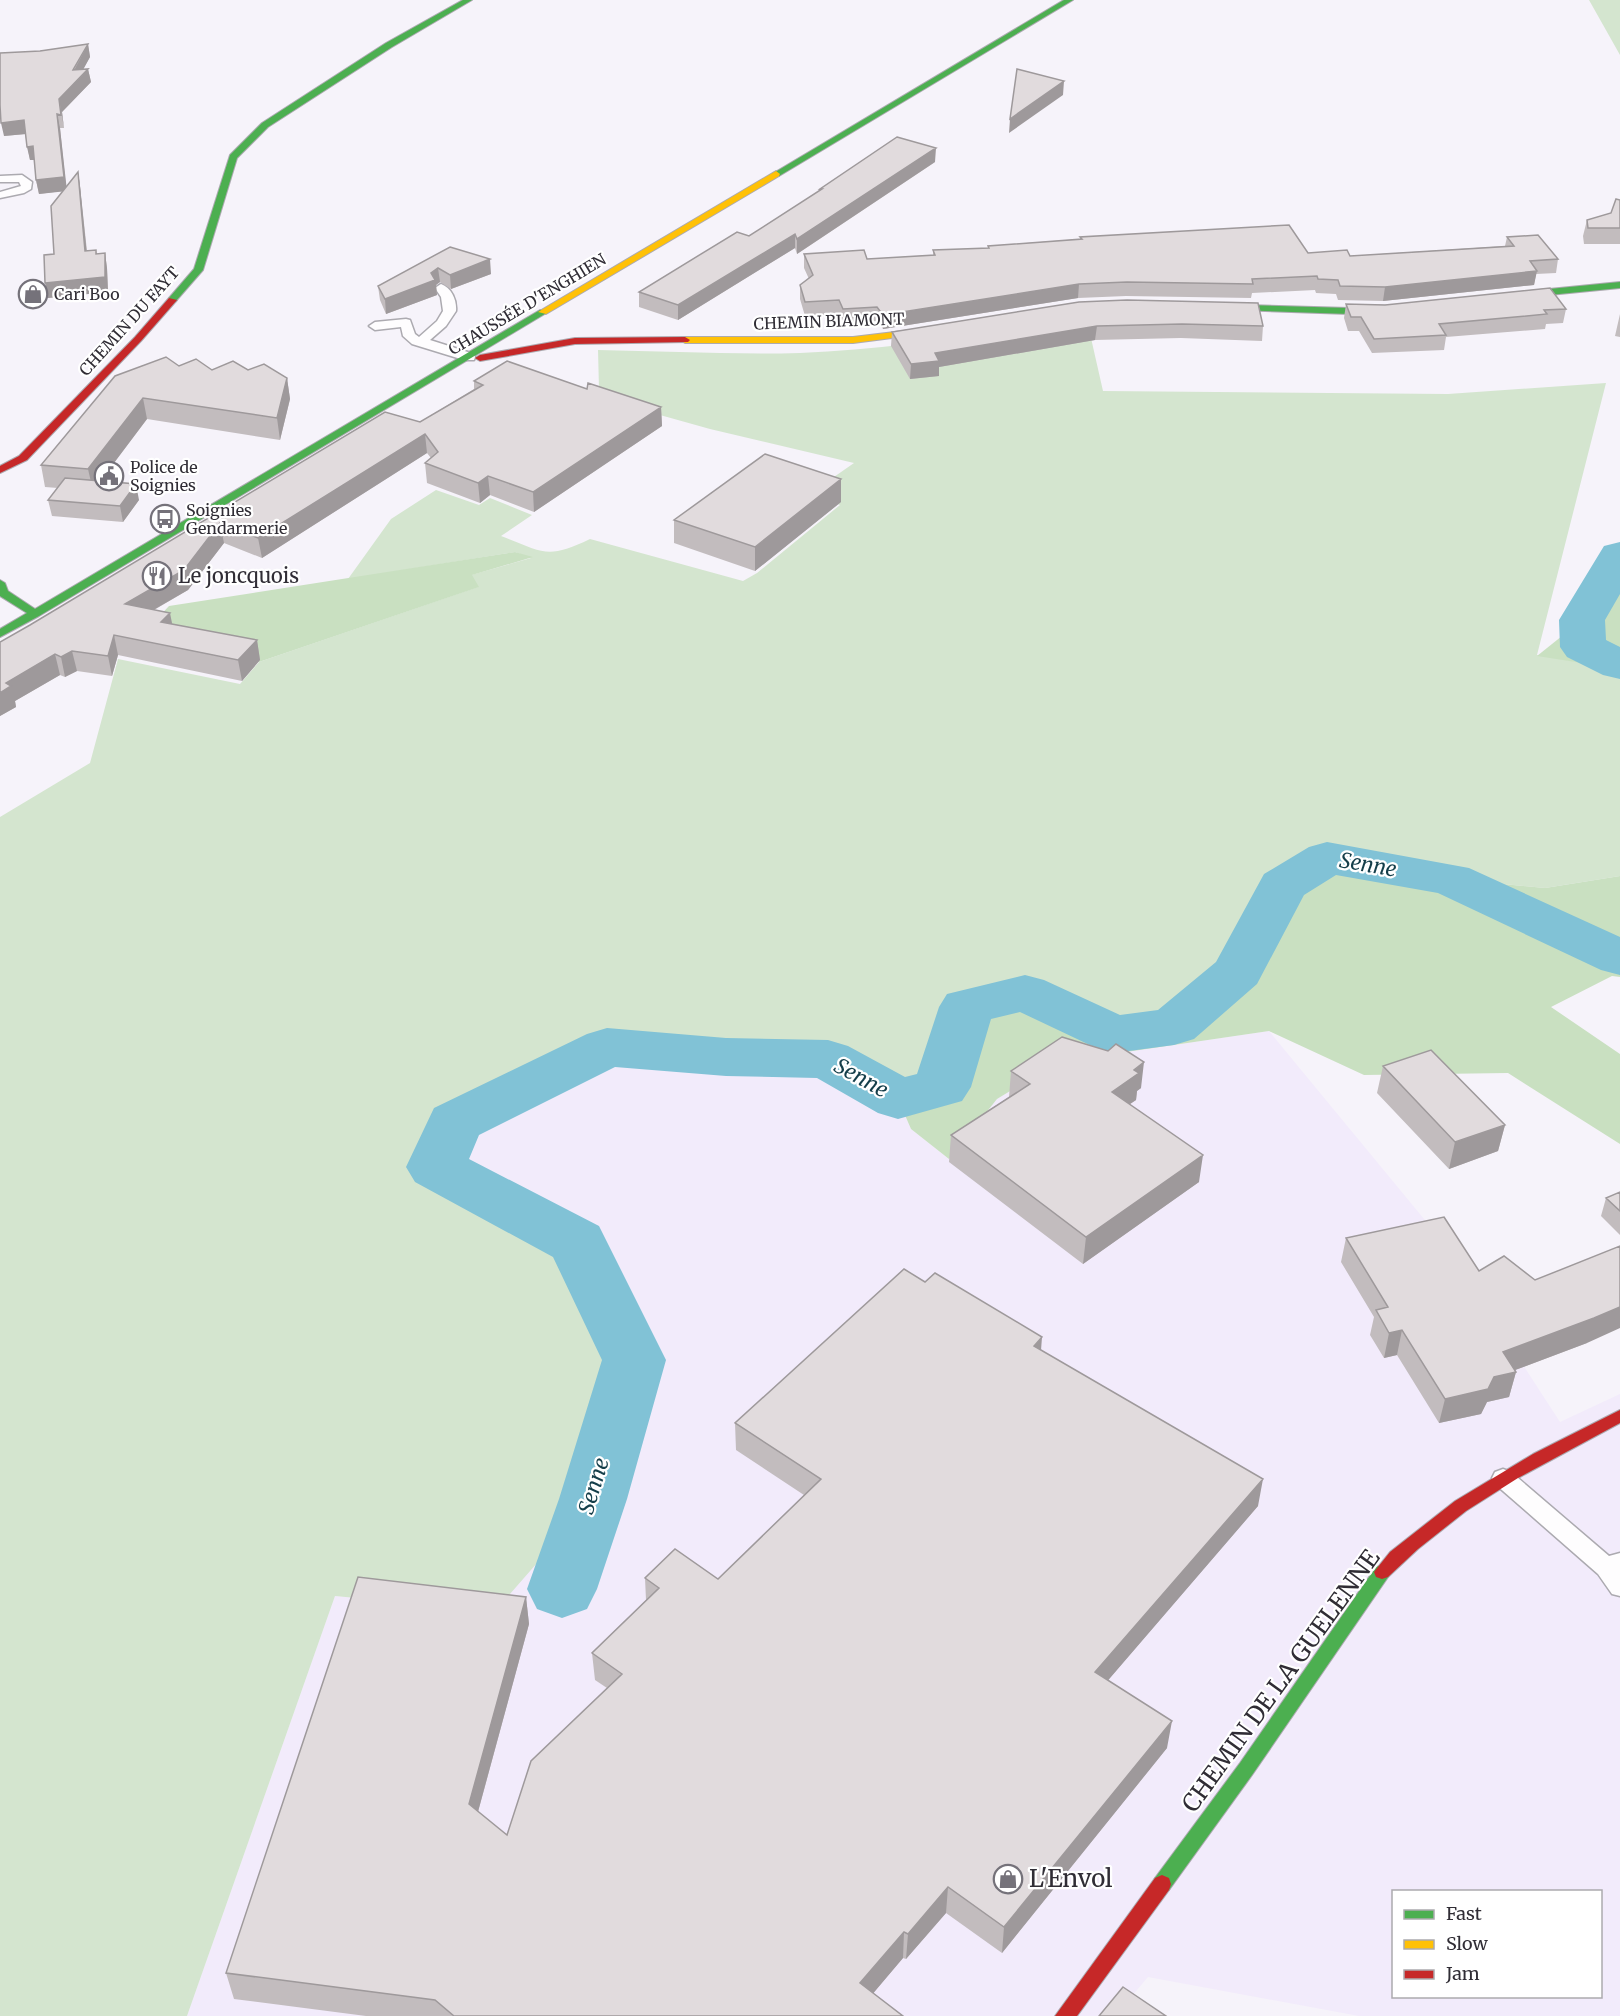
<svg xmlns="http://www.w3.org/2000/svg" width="1620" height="2016" font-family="Merriweather,serif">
	<rect width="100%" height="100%" fill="#f6f3fa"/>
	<path fill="#f2ebfb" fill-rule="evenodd" d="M1269 1031 1443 1242 1560 1422 1620 1394V2016H1359L1148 1977 1115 2016H187L335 1596 495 1610 577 1242 436 1167 455 1122 607 1047 726 1057 828 1059 898 1099 911 1129 949 1159 997 1099 1058 1062ZM1394 1892H1600V1996H1394Z"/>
	<path fill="#d4e5cf" d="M1589 0H1620V55Z
		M1086 316 1103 391 1448 394 1606 383 1537 655 1620 669V876L1545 888 1451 879 1283 885 1238 972 1174 1026 1114 1034 1025 993 967 1007 942 1087 898 1099 828 1059 726 1057 607 1047 455 1122 436 1167 577 1242 634 1360 593 1499 495 1611 335 1596 187 2016H0V817L90 763 118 659 240 684 259 662 478 587 471 575 531 558 515 552 348 579 391 519 436 490 479 505 490 498 532 515 501 536C544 552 546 560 590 539L743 581 757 573 840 505 811 493 854 463 710 429 660 415 599 389 598 350C665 351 733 355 800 353 896 349 991 334 1086 316Z"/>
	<path fill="#c9e0c1" d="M515 552 533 557 472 575 479 587 259 662 139 638 169 606Z
		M1620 555V669L1537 656 1582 620Z
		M1327 858 1451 879 1545 888 1620 876V977L1612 976 1551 1007 1620 1054V1144L1508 1073 1364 1075 1269 1031 1058 1062 997 1099 949 1159 911 1129 898 1099 942 1087 967 1007 1025 993 1114 1034 1174 1026 1238 972 1283 885Z"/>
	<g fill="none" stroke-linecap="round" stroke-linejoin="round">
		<path fill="#81c2d6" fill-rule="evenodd" d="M1620 542V594L1605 620 1606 640 1620 647V679L1603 675 1567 657 1560 647 1559 620 1604 546Z
			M1327 842 1469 868 1620 937V975L1601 970 1438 893 1336 875 1304 895 1257 984 1194 1039 1174 1045 1114 1053 1094 1047 1020 1012 991 1019 971 1087 962 1101 898 1119 878 1113 817 1078 726 1076 615 1067 479 1135 469 1159 599 1226 666 1360 627 1499 597 1589 587 1609 562 1618 537 1609 527 1589 559 1499 602 1360 553 1257 415 1182 406 1167 434 1108 587 1034 607 1028 726 1038 828 1040 848 1046 905 1077 917 1074 939 1007 947 994 1025 975 1044 980 1120 1015 1158 1010 1216 962 1264 874 1309 847Z"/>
		<g stroke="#acaab0" stroke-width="3">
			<path id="lane" d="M22 175 32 182 31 189 24 193 0 198V192L21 186 19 182H0V176Z
				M441 284C452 288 457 301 456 311L446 326 430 340 474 354 475 357 474 360H464L412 344 403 336 401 327 375 330 369 326 375 322 406 319 410 320 415 334 419 337 437 321 443 311 441 297 435 288Z
				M1503 1469 1511 1472 1609 1556 1620 1553V1596L1612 1594 1598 1574 1495 1484 1492 1478 1495 1472Z"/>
		</g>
		<g stroke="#acaab0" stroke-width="2">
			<path id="fast" d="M463 0H472L392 47 268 127 237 158 203 270 175 302H169V298L194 269 230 155 262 123 386 43Z
				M1064 0H1073L779 176 772 174Z
				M1620 282V288L1510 299 1505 296 1510 293Z
				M1214 304 1349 308 1390 306 1395 309 1390 312 1349 314 1211 309 1209 307Z
				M540 310 548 312 39 616 0 637V629L27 613 0 596V580L5 583 8 591 35 609Z
				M1382 1565 1388 1567 1390 1572 1388 1577 1252 1775 1169 1890 1162 1893 1155 1890 1153 1884 1155 1878 1240 1763 1376 1567Z"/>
		</g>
		<g stroke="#acaab0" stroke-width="2">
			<path id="slow" d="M776 171 780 174 779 176 546 314 538 312Z
				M936 327 941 330 939 332 853 343H685L680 340 685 337H853Z"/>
		</g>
		<g stroke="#acaab0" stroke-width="2">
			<path id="jam" d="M169 298 177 300 141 341 27 460 0 473V466L19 456 135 337Z
				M685 337 690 340 688 342 575 344 480 361 475 358 480 355 575 338Z
				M1620 1410V1423L1518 1478 1466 1511 1418 1549 1388 1577 1382 1579 1376 1577 1374 1572 1390 1552 1455 1501 1533 1454Z
				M1162 1875 1169 1878 1171 1884 1169 1890 1077 2016H1055L1155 1878Z"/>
		</g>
		<use href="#lane" fill="#fefdfe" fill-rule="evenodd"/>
		<use href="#fast" fill="#4caf50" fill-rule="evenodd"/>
		<use href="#slow" fill="#ffc107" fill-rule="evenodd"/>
		<use href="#jam" fill="#c62828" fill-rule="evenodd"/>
	</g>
	<path fill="#c2bcbe" d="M88 44 90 57 83 69H88L91 82 62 112 64 128H60L66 187 78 172 80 186 87 251 96 250 97 254 105 253 107 268 108 292 48 298 62 191 39 194 36 180 34 160H30L25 134 4 136 40 51Z
		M935 162 797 254 795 248 678 320 639 307V292L749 236 820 191V189Z
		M1620 200V244H1584L1583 236 1587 220 1611 213Z
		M1080 237 1350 256 1505 246 1507 237 1558 259 1556 273 1536 274 1534 285 1383 301 1338 300 1336 294 1316 293 1315 290 1252 293 1251 298 1126 296 1078 298 883 329 877 321 843 323 839 314 805 316 800 299V285L809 279 804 268V254L867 259 933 255V250L988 248V246L1080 239Z
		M450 247 491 274 451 289 440 282 436 285 437 295 386 314 380 300 378 286Z
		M1079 302 1263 326 1262 341 1181 338 1095 340 939 367V376L910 379 891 346 892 332Z
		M1346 304 1566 309 1563 323 1546 324 1545 329 1446 337 1444 350 1372 353 1359 331H1348L1344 318Z
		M1620 314V337L1615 336Z
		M179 366 212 370H248L287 378 290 399 280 440 147 419 100 481 139 500 123 522 52 516 48 500 58 488 45 487 41 465Z
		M474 381 587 389 661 407 662 426 534 512 490 495 480 503 427 483 425 463 431 458 427 453 262 558 224 543 188 590 154 610 172 624 257 640 260 660 242 681 118 655 112 676 77 671 65 677 60 675 15 701 16 707 0 716V642L30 625 385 412 420 422 474 389Z
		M841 502 755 571 674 543V520Z
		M1383 1066 1505 1125 1498 1151 1449 1169 1377 1093Z
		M1011 1071 1141 1088 1137 1091 1136 1100 1130 1104 1199 1182 1083 1264 949 1162 951 1135 1009 1097Z
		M1620 1192V1235L1601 1216 1606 1198Z
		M1346 1238 1479 1271 1587 1343 1515 1370 1516 1372 1509 1397 1487 1402 1481 1414 1439 1423 1397 1355 1384 1358 1370 1335 1374 1317 1341 1262Z
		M1041 1350 1258 1506 1108 1680 1167 1748 1002 1953 946 1913 906 1959 903 1958 873 1993 903 2016H366L234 1999 226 1973 526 1597 529 1624 478 1812 507 1835 607 1688 595 1680 592 1653 646 1600 645 1578 718 1579 804 1495 736 1450 735 1423Z"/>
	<path fill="#9e999b" d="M88 44 90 57 77 81 88 69 91 82 62 112 64 128 59 99Z
		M1064 81 1063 95 1009 133 1010 119Z
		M57 114 60 128 67 191 39 194 36 180Z
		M24 120 26 134 4 136 1 123Z
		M33 146 36 160H30L27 147Z
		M936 148 935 162 797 254V239Z
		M78 172 80 186 88 265 85 251Z
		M795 234V248L678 320V305Z
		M105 253 107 268 108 292 48 298 45 283Z
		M490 259 491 274 451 289 450 275Z
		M438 268 440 282 436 285 437 295 386 314 385 299 431 273Z
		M1537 271 1534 285 1383 301 1385 287Z
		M1079 284 1078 298 883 329V315Z
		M1097 326 1095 340 939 367V376L910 379 911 364 935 353Z
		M287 378 290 399 280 440 277 418Z
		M143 398 147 419 93 491 88 469Z
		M661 407 662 426 534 512 533 492Z
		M425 434 427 453 262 558 258 538Z
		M488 476 490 495 480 503 478 483Z
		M841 479V502L755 571V547Z
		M136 484 139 500 123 522 120 506Z
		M220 523 224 543 188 590 129 624 125 604Z
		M170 613 174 633 161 622Z
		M114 635 118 655 112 676 108 656Z
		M257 640 260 660 242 681 238 660Z
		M72 651 77 671 65 677 61 657Z
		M55 654 60 675 15 701 16 707 0 716V693L6 683Z
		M1144 1062 1141 1088 1137 1091 1136 1100 1109 1118 1112 1092 1134 1070Z
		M1505 1125 1498 1151 1449 1169 1455 1142Z
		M1203 1155 1199 1182 1083 1264 1086 1237Z
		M1620 1307V1328L1587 1343 1499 1376 1516 1372 1509 1397 1487 1402 1481 1414 1439 1423 1445 1399 1494 1377 1503 1352Z
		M1402 1330 1397 1355 1384 1358 1389 1333Z
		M1042 1337 1040 1364 1034 1346Z
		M1263 1479 1258 1506 1092 1699 1095 1672Z
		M526 1597 529 1624 473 1830 469 1804Z
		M1172 1721 1167 1748 1002 1953 1004 1927Z
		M948 1887 946 1913 906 1959 908 1934Z
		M904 1932 903 1958 860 2009V1983Z"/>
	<path fill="#e1dbdd" stroke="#9e999b" stroke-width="1.5" d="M88 44 73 70 88 69 59 99 61 115 57 114 64 177 36 180 33 146 27 147 24 120 1 123 0 105V53L40 51Z
		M1017 69 1064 81 1010 119Z
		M897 137 936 148 797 239 795 234 678 305 639 292 737 232 749 236 822 189H820Z
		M78 172 85 251 96 250V254L105 253V277L45 283 44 255 54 254 51 206Z
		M1616 199 1620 200V228H1588L1587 220 1611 213Z
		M1289 225 1308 253 1347 250 1350 256 1514 246 1507 237 1538 235 1558 259 1530 261 1537 271 1385 287 1340 286 1338 280 1318 279 1317 276 1252 279 1253 284 1127 282 1079 284 883 315 877 307 843 309 839 300 805 302 800 285 813 275 804 254 864 250 867 259 935 255 933 250 989 248 988 246 1082 239 1080 237Z
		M450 247 490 259 450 275 438 268 431 273 435 280 385 299 378 286Z
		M1550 288 1566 309 1544 310 1547 314 1439 324 1446 335 1374 339 1361 317H1351L1346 304 1385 305Z
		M1127 300 1258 303 1263 326 1182 324 1097 326 935 353 939 361 911 364 892 332 1079 302Z
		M166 357 179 366 196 359 212 370 233 361 248 370 264 364 287 378 277 418 143 398 88 469 41 465 115 376Z
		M507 361 587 389 588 383 661 407 533 492 488 476 478 483 425 463 438 452 425 434 258 538 220 523 184 570 125 604 170 613 161 622 257 640 238 660 114 635 108 656 72 651 61 657 55 654 6 683 11 686 0 693V642L30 625 385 412 420 422 483 385 474 381Z
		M765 454 841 479 755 547 674 520Z
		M65 478 136 484 120 506 48 500Z
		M1062 1037 1108 1051 1116 1044 1144 1062 1134 1070 1139 1073 1112 1092 1203 1155 1086 1237 951 1135 1030 1084 1011 1071Z
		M1431 1050 1505 1125 1455 1142 1383 1066Z
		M1620 1192V1211L1606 1198Z
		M1444 1217 1479 1271 1504 1256 1535 1280 1620 1246V1307L1594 1318 1503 1352 1516 1372 1494 1377 1488 1389 1445 1399 1402 1330 1389 1333 1376 1310 1388 1307 1346 1238Z
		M904 1269 925 1282 935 1273 1042 1337 1034 1346 1263 1479 1095 1672 1172 1721 1004 1927 948 1887 908 1934 904 1932 860 1983 903 2016H454L435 2000 226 1973 358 1577 526 1597 469 1804 507 1835 531 1761 622 1674 592 1653 659 1588 645 1578 675 1549 718 1579 821 1479 735 1423Z
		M1123 1987 1166 2016H1099Z"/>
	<defs>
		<g id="shop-ring" transform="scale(1.5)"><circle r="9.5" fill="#fff" stroke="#75727a" stroke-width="1.5"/><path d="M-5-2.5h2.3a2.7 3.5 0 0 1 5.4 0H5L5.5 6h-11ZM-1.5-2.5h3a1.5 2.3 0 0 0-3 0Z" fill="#75727a"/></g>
		<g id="civic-ring" transform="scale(1.5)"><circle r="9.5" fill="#fff" stroke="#75727a" stroke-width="1.5"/><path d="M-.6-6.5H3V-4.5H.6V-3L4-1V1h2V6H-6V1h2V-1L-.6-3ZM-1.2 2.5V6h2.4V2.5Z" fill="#75727a"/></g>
		<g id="bus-ring" transform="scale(1.5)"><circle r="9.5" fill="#fff" stroke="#75727a" stroke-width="1.5"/><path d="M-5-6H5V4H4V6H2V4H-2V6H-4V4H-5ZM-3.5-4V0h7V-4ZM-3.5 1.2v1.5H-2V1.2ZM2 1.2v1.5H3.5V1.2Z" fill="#75727a"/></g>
		<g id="restaurant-ring" transform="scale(1.5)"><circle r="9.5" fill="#fff" stroke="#75727a" stroke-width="1.5"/><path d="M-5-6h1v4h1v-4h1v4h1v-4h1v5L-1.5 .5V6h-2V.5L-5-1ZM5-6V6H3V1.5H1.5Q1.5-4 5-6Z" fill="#75727a"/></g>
	</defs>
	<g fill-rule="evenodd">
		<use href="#shop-ring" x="33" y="294"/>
		<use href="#civic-ring" x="109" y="476"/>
		<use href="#bus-ring" x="165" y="519"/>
		<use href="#restaurant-ring" x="157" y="576"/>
		<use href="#shop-ring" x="1008" y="1879"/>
	</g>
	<g text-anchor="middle" stroke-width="4.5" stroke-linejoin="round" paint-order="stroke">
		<g font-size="16" fill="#302d35" stroke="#fff" text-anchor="start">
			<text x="54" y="300">Cari Boo</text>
			<text x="130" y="473">Police de<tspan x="130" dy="18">Soignies</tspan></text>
			<text x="186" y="516">Soignies<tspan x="186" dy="18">Gendarmerie</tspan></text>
		</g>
		<g font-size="16" fill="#302d35" stroke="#fff">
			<text transform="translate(527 304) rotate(-31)" y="6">CHAUSSÉE D'ENGHIEN</text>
			<text transform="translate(129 321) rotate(-48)" y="6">CHEMIN DU FAYT</text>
			<text transform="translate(829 321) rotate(-2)" y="6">CHEMIN BIAMONT</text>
		</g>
		<g font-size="20" fill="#302d35" stroke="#fff" text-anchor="start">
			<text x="178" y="583">Le joncquois</text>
		</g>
		<g font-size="21" font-style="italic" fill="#143e4a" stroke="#fff">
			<text transform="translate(1368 865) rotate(10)" y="7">Senne</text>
			<text transform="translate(861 1078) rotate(29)" y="7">Senne</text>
			<text transform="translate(594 1486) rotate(-73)" y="7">Senne</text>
		</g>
		<g font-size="24" fill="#302d35" stroke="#fff">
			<text transform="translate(1281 1681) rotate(-54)" y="8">CHEMIN DE LA GUELENNE</text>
		</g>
		<g font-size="24" fill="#302d35" stroke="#fff" text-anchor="start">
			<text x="1029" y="1887">L'Envol</text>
		</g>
	</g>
	<rect x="1392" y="1890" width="210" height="108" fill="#ffffff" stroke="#acabae" stroke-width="1.5"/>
	<rect x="1404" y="1910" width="30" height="9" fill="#4caf50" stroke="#acabae" stroke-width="1.5"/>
	<text x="1446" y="1920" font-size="18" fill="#302d35">Fast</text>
	<rect x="1404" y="1940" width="30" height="9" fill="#ffc107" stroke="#acabae" stroke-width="1.5"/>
	<text x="1446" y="1950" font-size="18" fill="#302d35">Slow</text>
	<rect x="1404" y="1970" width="30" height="9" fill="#c62828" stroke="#acabae" stroke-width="1.5"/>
	<text x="1446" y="1980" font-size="18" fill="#302d35">Jam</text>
</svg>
